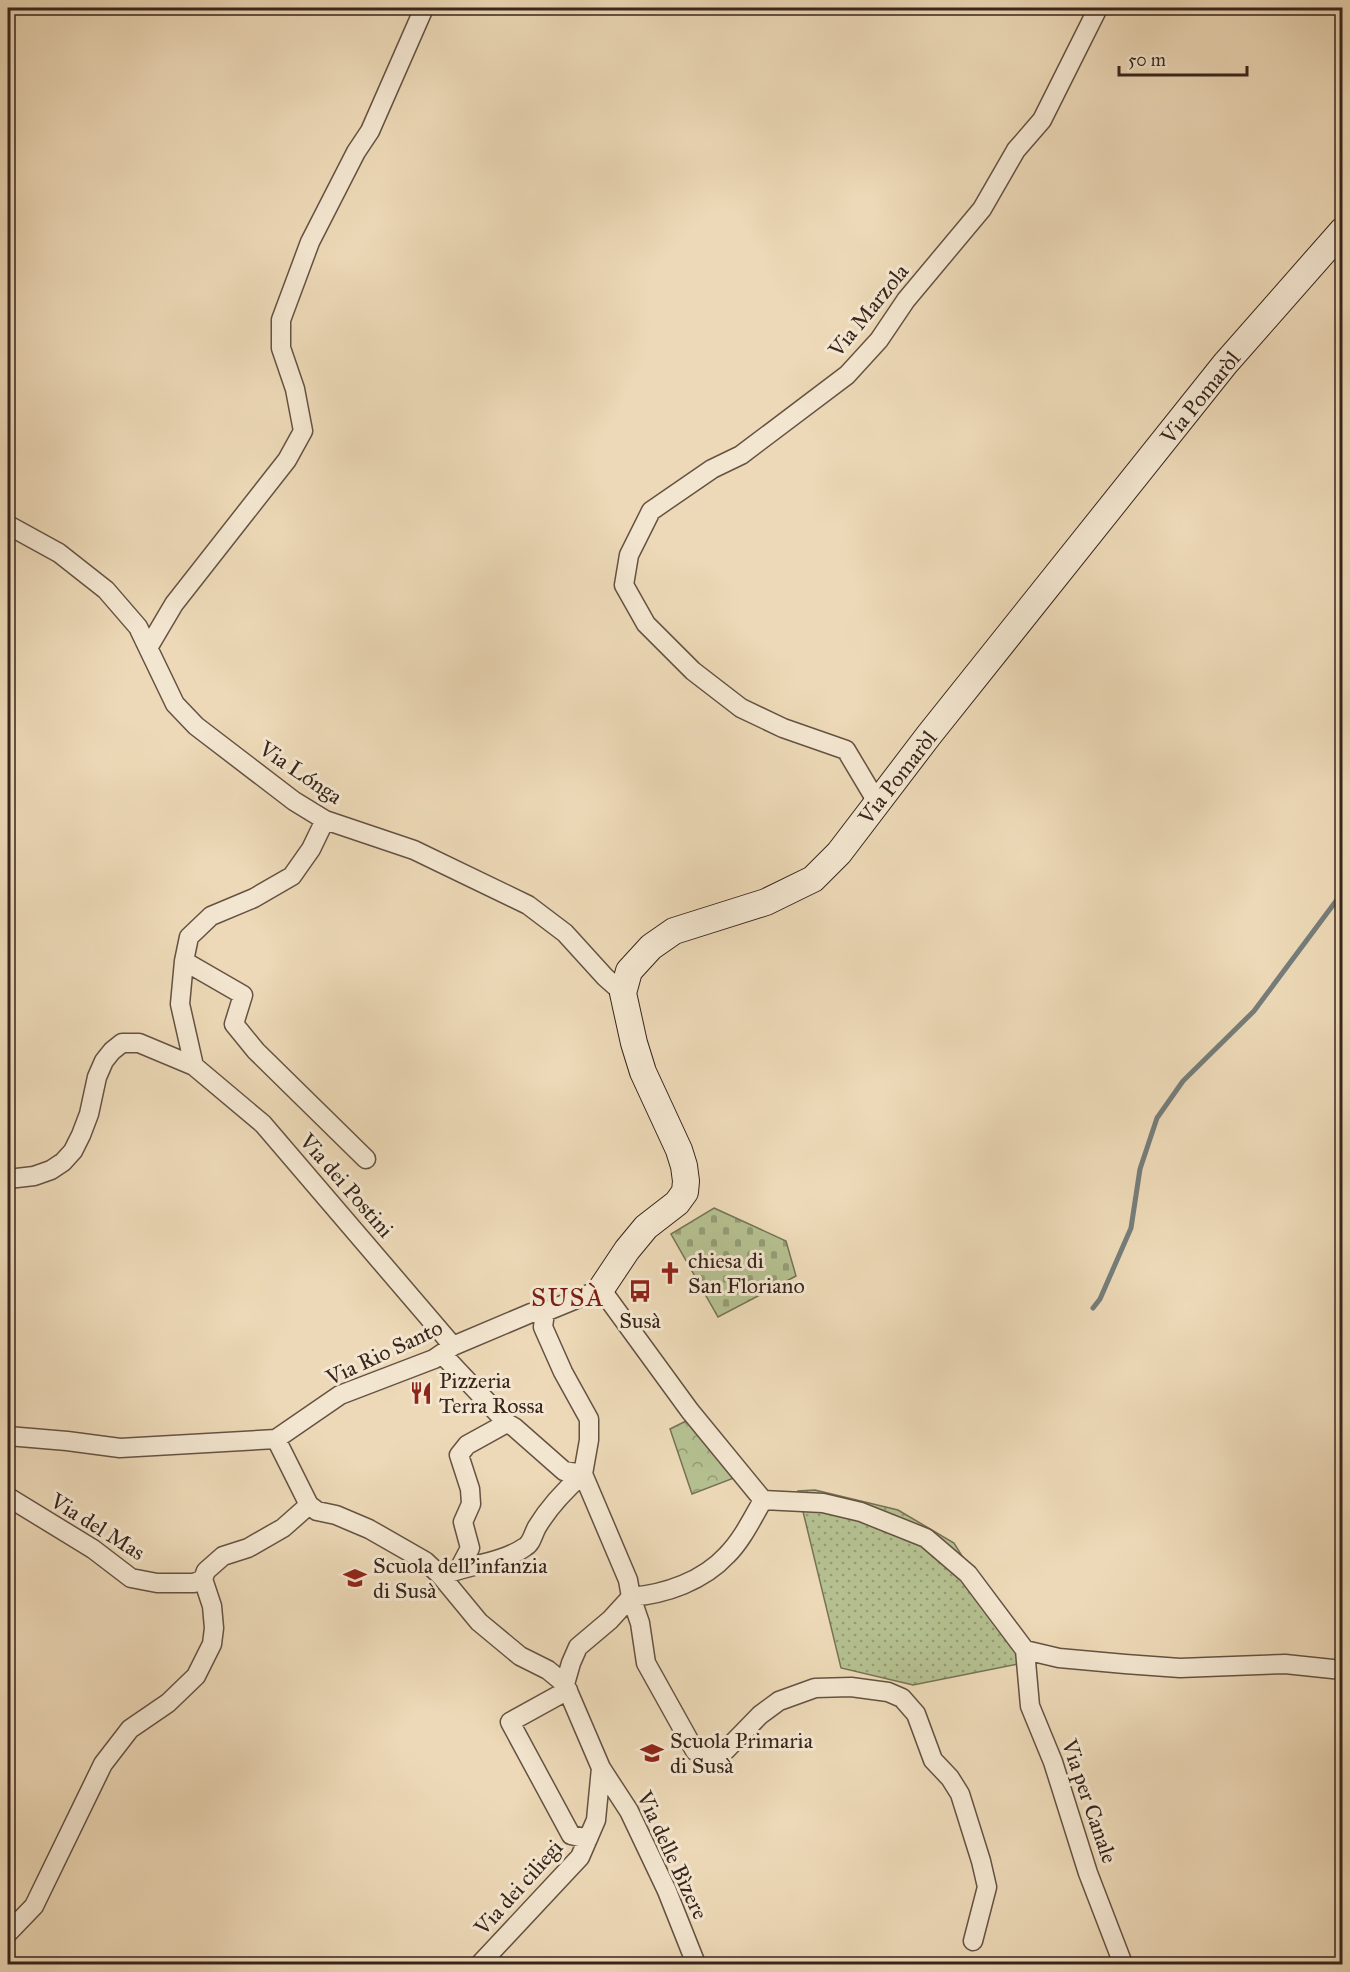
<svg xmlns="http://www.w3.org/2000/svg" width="1350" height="1972" font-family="'IM FELL Great Primer',serif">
	<defs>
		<pattern id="grass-dots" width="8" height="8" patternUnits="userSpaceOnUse" patternTransform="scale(1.5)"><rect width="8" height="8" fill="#b5c090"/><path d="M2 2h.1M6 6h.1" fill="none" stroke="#949c75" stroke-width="1.8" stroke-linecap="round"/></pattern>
		<pattern id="cemetery-stones" width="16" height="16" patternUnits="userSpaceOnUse" patternTransform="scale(1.5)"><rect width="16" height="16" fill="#b5c090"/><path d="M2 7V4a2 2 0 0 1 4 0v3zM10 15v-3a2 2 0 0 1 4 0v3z" fill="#949c75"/></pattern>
		<pattern id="park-crowns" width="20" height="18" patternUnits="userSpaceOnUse" patternTransform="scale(1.5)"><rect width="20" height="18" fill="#b5c090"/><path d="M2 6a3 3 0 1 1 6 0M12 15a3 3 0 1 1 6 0" fill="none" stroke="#949c75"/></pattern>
	</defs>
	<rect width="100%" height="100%" fill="#edd9b7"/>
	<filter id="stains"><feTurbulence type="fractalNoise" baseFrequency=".00333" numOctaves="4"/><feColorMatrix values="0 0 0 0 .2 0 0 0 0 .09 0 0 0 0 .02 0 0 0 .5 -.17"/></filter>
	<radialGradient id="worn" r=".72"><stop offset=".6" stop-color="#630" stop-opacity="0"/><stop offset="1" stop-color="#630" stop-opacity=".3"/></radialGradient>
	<path fill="url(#grass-dots)" stroke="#767256" stroke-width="1.5" d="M815 1490 898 1510 954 1543 1028 1662 913 1685 841 1668 798 1491Z"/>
	<path fill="url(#cemetery-stones)" stroke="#767256" stroke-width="1.5" d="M714 1208 786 1241 796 1276 718 1317 671 1234Z"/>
	<path fill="url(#park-crowns)" stroke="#767256" stroke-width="1.5" d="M692 1418 734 1478 692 1494 670 1429Z"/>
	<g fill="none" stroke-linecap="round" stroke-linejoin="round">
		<path stroke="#757d7a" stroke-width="5" d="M1093 1308 1100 1299 1131 1228 1140 1169 1157 1118 1183 1081 1254 1011 1342 893"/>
		<g stroke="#655243" stroke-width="21">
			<path id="street" d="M8 525 59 553 106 590 138 627 175 704 196 726 294 801 325 820 414 850 528 905 565 933 605 977 623 993
				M148 648 174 604 287 460 303 431 295 389 281 348V320L310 242 356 152 370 131 424 8
				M877 802 846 750 783 728 741 708 693 671 646 624 624 585 629 555 651 511 712 469 741 455 847 375 879 340 906 300 982 209 1016 150 1042 120 1098 8
				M184 961 243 995 234 1024 256 1051 366 1159
				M194 1066 180 1004 184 961 189 937 211 916 254 898 292 876 311 849 325 820
				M8 1179 34 1176 51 1170 63 1162 73 1151 81 1135 89 1114 97 1077 104 1061 112 1051 122 1043H139L194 1066 263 1124 453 1346
				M545 1312 543 1327 563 1372 589 1419V1440L583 1474 628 1580 631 1597 640 1623 646 1663 695 1751 707 1757 726 1750 760 1715 779 1701 815 1688 851 1687 888 1692 902 1698 916 1714 933 1760 950 1778 960 1794 981 1861 987 1887 973 1941
				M442 1354 507 1423 514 1427 564 1471 583 1474
				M8 1436 67 1441 120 1448 276 1439 340 1395 434 1359 453 1346 531 1313 545 1312 601 1289 690 1411 763 1500 823 1503 861 1512 926 1538 968 1574 1025 1650
				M8 1497 93 1549 131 1578 157 1583H194L203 1579
				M309 1505 317 1511 336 1515 369 1529 425 1561 441 1576 479 1622 520 1656 548 1670 565 1684 601 1768 629 1811 667 1891 696 1964
				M459 1569 470 1548 463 1522 471 1504 470 1489 459 1455 467 1445 507 1423
				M441 1576C467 1565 502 1563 525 1547 532 1543 533 1534 537 1527 549 1507 566 1489 583 1474
				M631 1597C666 1594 703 1581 727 1555 742 1540 752 1519 763 1500
				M1025 1650 1030 1706 1053 1762 1088 1873 1123 1964
				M1025 1650 1059 1658 1125 1664 1180 1668 1285 1664 1342 1670
				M565 1684 571 1663 578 1647 610 1620 631 1597
				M568 1690 510 1722 571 1835 588 1839
				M8 1933 34 1906 103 1764 130 1729 168 1703 196 1676 212 1644 214 1628 212 1606 203 1579 206 1571 223 1556 248 1548 283 1528 309 1505 276 1439
				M480 1964 580 1857 596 1820 601 1768"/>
		</g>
		<g stroke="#38251c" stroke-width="28">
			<path id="secondary" d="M601 1289 627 1250 646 1227 677 1203 685 1192 686 1181 684 1166 679 1150 643 1072 634 1043 623 993 629 971 651 947 674 931 766 902 813 879 839 853 929 735 1225 364 1342 231"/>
		</g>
		<use href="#street" stroke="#f3e6d0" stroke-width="18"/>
		<use href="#secondary" stroke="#f3e6d0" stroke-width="26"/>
	</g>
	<defs>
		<g id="church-bare" transform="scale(1.8)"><path d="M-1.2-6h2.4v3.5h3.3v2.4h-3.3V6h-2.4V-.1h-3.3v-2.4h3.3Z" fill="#8f2418" stroke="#f3e6d0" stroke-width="2.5" paint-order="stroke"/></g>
		<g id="bus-bare" transform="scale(1.8)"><path d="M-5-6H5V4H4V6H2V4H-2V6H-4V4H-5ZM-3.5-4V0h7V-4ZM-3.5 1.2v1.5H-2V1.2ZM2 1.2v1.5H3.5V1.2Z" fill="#8f2418" stroke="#f3e6d0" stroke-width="2.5" paint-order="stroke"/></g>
		<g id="restaurant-bare" transform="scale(1.8)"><path d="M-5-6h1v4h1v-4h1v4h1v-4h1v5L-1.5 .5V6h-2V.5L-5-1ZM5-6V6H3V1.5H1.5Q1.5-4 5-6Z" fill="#8f2418" stroke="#f3e6d0" stroke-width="2.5" paint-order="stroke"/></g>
		<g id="school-bare" transform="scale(1.8)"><path d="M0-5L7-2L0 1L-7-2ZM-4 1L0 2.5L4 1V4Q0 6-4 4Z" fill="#8f2418" stroke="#f3e6d0" stroke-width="2.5" paint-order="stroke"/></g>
	</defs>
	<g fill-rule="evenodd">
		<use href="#church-bare" x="670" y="1273"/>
		<use href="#bus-bare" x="640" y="1291"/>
		<use href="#restaurant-bare" x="421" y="1393"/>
		<use href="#school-bare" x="355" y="1578"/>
		<use href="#school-bare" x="652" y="1753"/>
	</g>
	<g text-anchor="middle" stroke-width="6" stroke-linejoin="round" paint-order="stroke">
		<g font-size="22" fill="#38251c" stroke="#f3e6d0">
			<text transform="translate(868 310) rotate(-51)" y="8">Via Marzola</text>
			<text transform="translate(1200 397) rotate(-51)" y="8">Via Pomaròl</text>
			<text transform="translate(301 772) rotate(34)" y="8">Via Lónga</text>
			<text transform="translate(897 777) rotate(-52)" y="8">Via Pomaròl</text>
			<text transform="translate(347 1185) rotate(49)" y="8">Via dei Postini</text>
			<text transform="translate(384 1352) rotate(-25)" y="8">Via Rio Santo</text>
			<text transform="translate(98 1526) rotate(32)" y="8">Via del Mas</text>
			<text transform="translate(1090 1801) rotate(71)" y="8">Via per Canale</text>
			<text transform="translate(673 1855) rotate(65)" y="8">Via delle Bìzere</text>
			<text transform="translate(518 1887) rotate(-48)" y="8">Via dei ciliegi</text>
		</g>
		<g font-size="22" fill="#38251c" stroke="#f3e6d0" text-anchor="start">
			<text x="688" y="1268">chiesa di<tspan x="688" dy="25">San Floriano</tspan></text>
			<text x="640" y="1328" text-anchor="middle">Susà</text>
			<text x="439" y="1388">Pizzeria<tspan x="439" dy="25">Terra Rossa</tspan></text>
			<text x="373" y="1573">Scuola dell'infanzia<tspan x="373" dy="25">di Susà</tspan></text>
			<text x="670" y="1748">Scuola Primaria<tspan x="670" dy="25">di Susà</tspan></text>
		</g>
		<g font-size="26" letter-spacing="1.5" fill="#7a1f14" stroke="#f3e6d0">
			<text x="568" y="1306">SUSÀ</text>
		</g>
	</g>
	<rect width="1350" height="1972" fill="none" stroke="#edd9b7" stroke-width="30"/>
	<rect x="9" y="9" width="1332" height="1954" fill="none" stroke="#38251c" stroke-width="3"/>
	<rect x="15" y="15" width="1320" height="1942" fill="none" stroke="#38251c" stroke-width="1.5"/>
	<path d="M1119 66v9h128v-9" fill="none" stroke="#38251c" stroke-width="3"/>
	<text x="1128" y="66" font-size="18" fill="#38251c" stroke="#f3e6d0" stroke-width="4.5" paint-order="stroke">50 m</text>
	<rect width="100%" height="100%" filter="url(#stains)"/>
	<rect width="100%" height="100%" fill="url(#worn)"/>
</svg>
